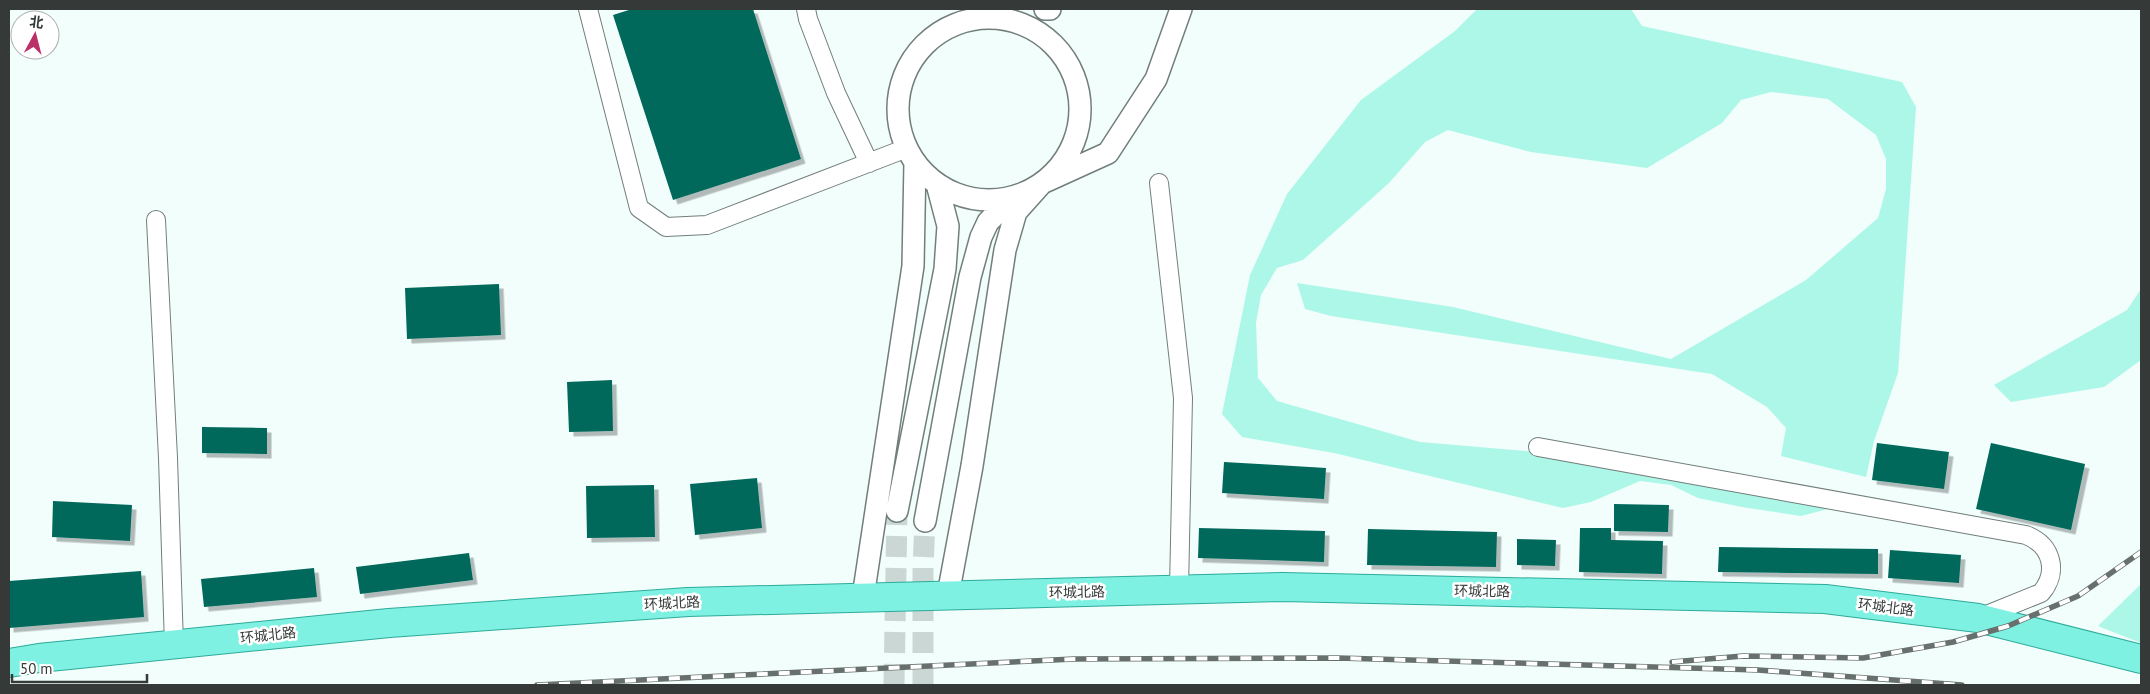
<svg xmlns="http://www.w3.org/2000/svg" width="2150" height="694" font-family="'PT Sans','Noto Sans SC',sans-serif">
	<defs>
		<filter id="shadow"><feDropShadow dx="4.5" dy="4.5" stdDeviation="0" flood-color="#0004"/></filter>
	</defs>
	<rect width="100%" height="100%" fill="#f1fefb"/>
	<path fill="#adf7e9" d="M1477 9H1631L1642 26 1902 82 1916 107 1898 373 1874 441 1866 477 1781 456 1786 428 1767 407 1712 374 1331 316 1305 309 1297 283 1453 307 1671 359 1806 280 1878 218 1886 189V159L1876 135 1828 99 1771 92 1741 100 1722 123 1647 168 1531 152 1448 130 1425 142 1389 183 1303 260 1277 268 1261 295 1256 323 1258 378 1277 401 1420 442 1539 452 1818 501 1828 509 1801 516 1742 507 1698 498 1671 485 1640 481 1591 502 1563 508 1334 453 1242 437 1222 414 1250 275 1287 194 1361 100 1455 31Z
		M2141 289V360L2104 387 2011 402 1994 385 2127 310Z
		M2141 584V643L2098 626Z"/>
	<path fill="#06695c" filter="url(#shadow)" d="M632 9H753L801 159 673 200 613 15Z
		M499 284 501 335 407 339 405 288Z
		M612 380 613 431 569 432 567 382Z
		M202 427 267 428V454L202 453Z
		M1877 443 1949 452 1944 489 1872 480Z
		M1991 443 2085 464 2071 530 1976 509Z
		M1224 462 1326 468 1324 499 1222 493Z
		M757 478 762 528 695 535 690 484Z
		M654 485 655 537 587 538 586 486Z
		M53 501 132 505 130 541 52 537Z
		M1614 504 1669 505 1668 532 1614 531Z
		M1199 528 1325 531 1324 562 1198 558Z
		M1580 528H1611V540L1663 541 1662 574 1579 572Z
		M1368 529 1497 532 1496 567 1367 565Z
		M1517 539 1556 540 1555 566 1517 565Z
		M1719 547 1878 549V574L1718 572Z
		M1890 550 1961 555 1959 583 1888 578Z
		M469 553 473 580 360 594 356 567Z
		M314 568 317 597 204 607 201 579Z
		M141 571 144 617 9 628V581Z"/>
	<g fill="none" stroke-linecap="round" stroke-linejoin="round">
		<path stroke="#cbd7d4" stroke-width="21" stroke-dasharray="21 11" stroke-linecap="butt" d="M894 685 897 511
			M923 685V568L925 521"/>
		<g stroke="#727e7b" stroke-width="20">
			<path id="minor" d="M588 9 639 208 666 227 707 225 907 148
				M806 9 808 19 836 93 869 163
				M1159 183 1183 398 1179 589
				M156 220 168 458 174 645
				M1538 447 2026 535C2052 545 2059 572 2041 593L1979 618"/>
		</g>
		<g stroke="#727e7b" stroke-width="24">
			<path id="tertiary" d="M1045 9H1050
				M898 109a91 91 0 1 1 182 0a91 91 0 1 1-182 0Z
				M897 511 945 269 948 226 937 184
				M925 521 970 277 981 237 988 222 1013 197
				M948 595 972 466 1005 250 1016 212 1042 183 1108 153 1156 79 1181 9
				M863 597 913 266 915 162"/>
		</g>
		<g stroke="#2dab9a" stroke-width="30">
			<path id="primary" d="M9 663 39 658 389 623 688 602 1283 587 1825 599 1978 618 2141 659"/>
		</g>
		<use href="#minor" stroke="#fff" stroke-width="18"/>
		<use href="#tertiary" stroke="#fff" stroke-width="21"/>
		<use href="#primary" stroke="#7ff1e2" stroke-width="28"/>
		<g stroke="#68706e" stroke-width="5.5">
			<path id="rail" d="M1672 662 1743 656 1863 658 1953 642 2008 626 2078 596 2141 552
				M537 685 1074 659 1338 658 1758 670 1962 685"/>
		</g>
		<use href="#rail" stroke="#fff" stroke-width="4" stroke-dasharray="11" stroke-linecap="butt"/>
	</g>
	<g text-anchor="middle" stroke-width="5" stroke-linejoin="round" paint-order="stroke">
		<g font-size="14" fill="#353a39" stroke="#fff">
			<text transform="translate(1482 591) rotate(1)" y="5">环城北路</text>
			<text transform="translate(1077 592) rotate(-1)" y="5">环城北路</text>
			<text transform="translate(672 603) rotate(-3)" y="5">环城北路</text>
			<text transform="translate(1886 607) rotate(7)" y="5">环城北路</text>
			<text transform="translate(268 635) rotate(-6)" y="5">环城北路</text>
		</g>
	</g>
	<rect width="2150" height="694" fill="none" stroke="#353a39" stroke-width="20"/>
	<g transform="translate(35 35) rotate(7)"><circle r="24" fill="#ffffff" stroke="#aeb0b0"/>
	<path d="M0-4L9 19L0 12L-9 19Z" fill="#bb3068"/>
	<text y="-8" font-size="14" font-weight="bold" text-anchor="middle" fill="#353a39">北</text>
	</g>
	<path d="M12 674v8h135v-8" fill="none" stroke="#353a39" stroke-width="2.5"/>
	<text x="20" y="674" font-size="15" fill="#353a39" stroke="#ffffff" stroke-width="4" paint-order="stroke">50 m</text>
</svg>
